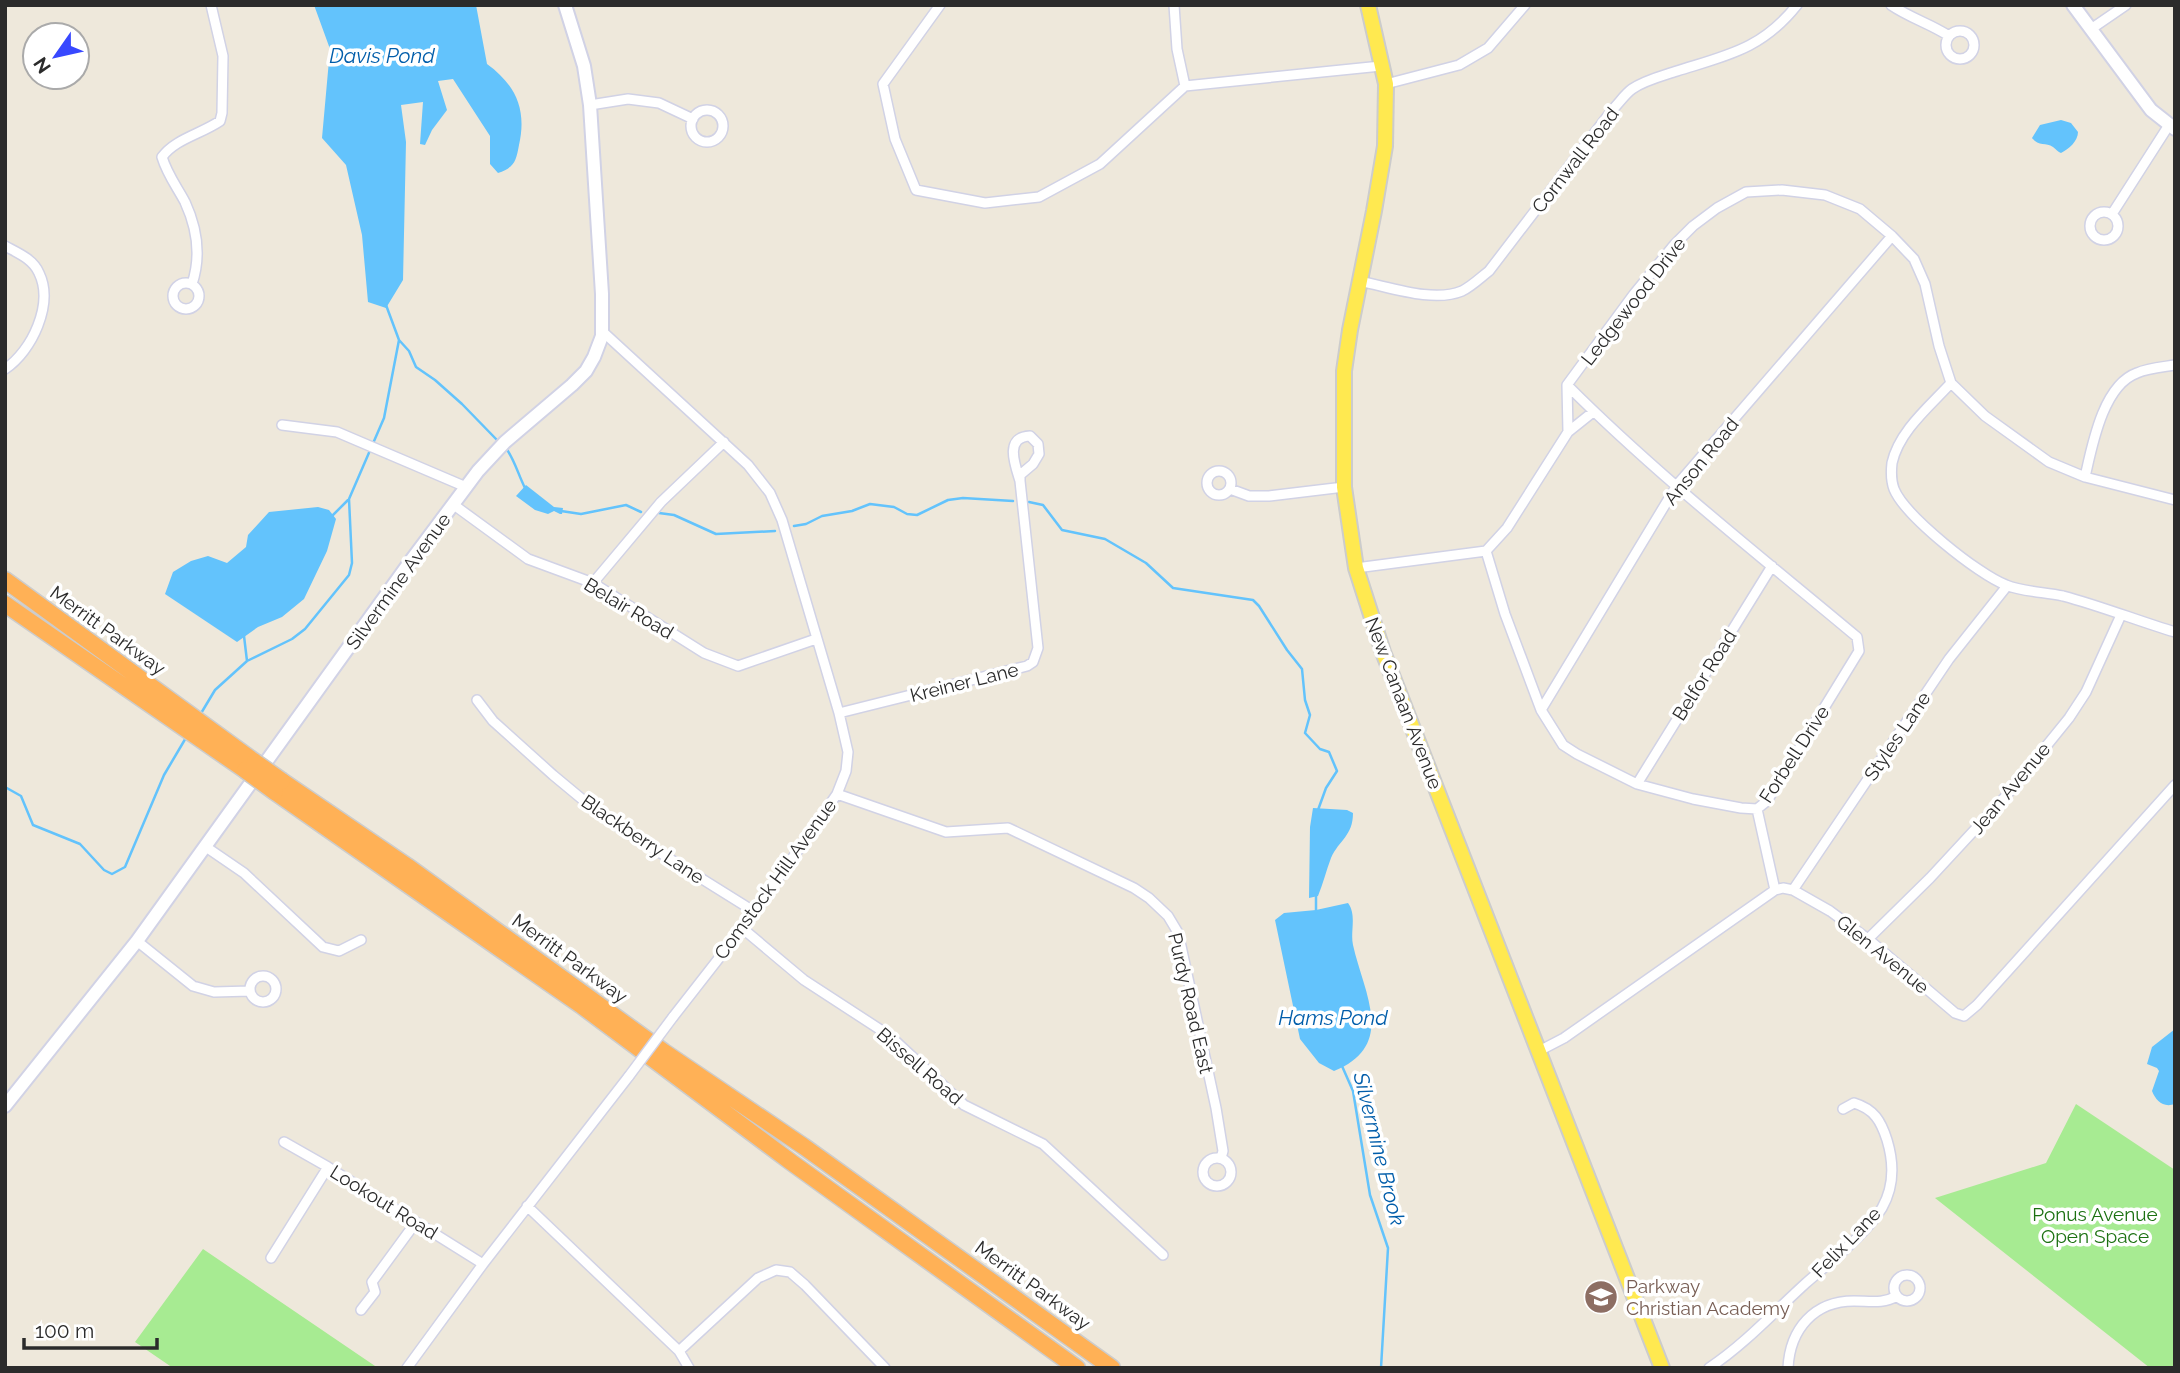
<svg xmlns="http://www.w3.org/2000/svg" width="2180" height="1373" font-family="Raleway,sans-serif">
	<rect width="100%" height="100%" fill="#eee8db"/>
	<path fill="#a7eb92" d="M2076 1104 2175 1170V1368H2150L1935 1198 2046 1163Z
		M203 1249 378 1368H173L135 1342Z"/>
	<path fill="#63c3fc" d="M314 5H476L487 64C516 85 527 110 519 145 516 161 515 167 498 173L490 164V136L453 79 438 81 447 110 432 130 425 145 420 144 423 102 401 105 406 142 403 280 386 308 368 302 362 235 346 165 322 138 330 49Z
		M2061 120 2071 123 2078 132C2078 141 2069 149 2061 153 2058 152 2056 149 2053 147 2046 142 2039 147 2032 138L2040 125Z
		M526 485 554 507 563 508 562 514H560L554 511 548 514 535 510 516 496Z
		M318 507 329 510 336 519 327 551 304 599 282 617 258 627 237 642 165 594 173 572 191 561 208 556 227 563 246 547 248 535 269 512Z
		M1313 808 1347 810 1353 813C1353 836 1339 840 1331 858 1326 871 1323 884 1318 896L1309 898 1310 827Z
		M1348 903C1357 915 1350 932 1353 945 1364 994 1397 1045 1334 1071L1319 1063 1300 1039 1275 920 1284 913 1316 910Z
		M2175 1029V1104C2163 1108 2156 1101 2152 1091L2159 1071 2157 1068 2147 1064 2152 1047Z"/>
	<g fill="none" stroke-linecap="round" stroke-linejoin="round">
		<path stroke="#63c3fc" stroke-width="2.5" d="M399 340 409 351 416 367 435 380 462 404 497 440
			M506 448C515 461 518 474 525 488
			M1029 502 1043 505 1062 530 1105 539 1146 563 1173 588 1253 600 1259 606 1287 650 1302 669 1305 700 1310 715 1305 733 1320 749 1329 752 1337 771 1326 788 1318 810
			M561 511 581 514 626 505 641 512
			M659 513 674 515 716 534 775 531
			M331 517 348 500
			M794 526 806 524 822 516 852 511 870 504 894 507 907 514 917 515 948 500 963 498 1013 501
			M244 636 247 661
			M200 715 215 690 247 661 292 639 305 629 349 575 352 563 349 499 384 418 399 340 386 305
			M5 787 21 796 33 825 80 844 104 870 112 874 125 867 164 775 187 736
			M1316 894V912
			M1342 1066 1353 1091 1370 1195 1388 1248 1381 1368"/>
		<g stroke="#d1d2e5" stroke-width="12">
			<path id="street" d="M940 5 883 84 895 139 916 190 985 203 1039 197 1100 164 1185 86 1381 66
				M1174 5 1177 49 1185 86
				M1891 5C1910 18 1931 24 1949 36
				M2091 29 2126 5
				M1946 45a14 14 0 1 1 28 0a14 14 0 1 1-28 0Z
				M1386 84 1459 65 1488 48 1525 5
				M590 105 628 99 659 103 693 119
				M691 126a16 16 0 1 1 32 0a16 16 0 1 1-32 0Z
				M2090 226a14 14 0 1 1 28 0a14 14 0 1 1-28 0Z
				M2112 214 2169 125
				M5 246C18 253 33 259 39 273 54 304 32 351 5 369
				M1359 281C1390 287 1433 303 1462 291 1472 286 1480 278 1489 271L1613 109C1619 103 1625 94 1632 89 1645 80 1662 76 1677 71 1728 55 1762 49 1797 5
				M173 296a13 13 0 1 1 26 0a13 13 0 1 1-26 0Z
				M192 284C201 257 197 228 185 202 177 187 167 174 162 157 175 139 201 134 220 121L222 113 223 56 211 5
				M602 331 748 465 770 493 782 520 839 713 848 752 846 771 837 794 755 912 673 1017
				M1951 383C1930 406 1899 431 1892 463 1891 472 1891 481 1894 489 1905 516 1979 575 2006 585 2023 592 2045 592 2063 596 2101 606 2138 621 2175 632
				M1567 385C1658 476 1759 555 1857 637L1859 651 1767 801 1757 809 1741 808 1693 799 1637 784 1577 754 1563 745 1541 710 1505 614 1486 551 1507 528 1568 432Z
				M1567 385 1634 294 1674 245 1693 226 1717 208 1746 192 1782 190 1825 195 1860 209 1892 236 1914 259 1925 284 1939 346 1951 383 1985 416 2049 462 2085 477 2175 500
				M282 425 337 432 466 487
				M1568 432 1593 412
				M1207 483a12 12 0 1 1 24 0a12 12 0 1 1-24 0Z
				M2085 477C2092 446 2103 385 2137 373 2148 368 2163 367 2175 365
				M1230 489 1249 496H1269L1344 487
				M454 505 528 559 593 583 704 653 738 666 816 639
				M1356 568 1486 551
				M593 583 661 502 724 442
				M477 700 493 721 553 775 606 819 755 912
				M1541 710 1677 485 1892 236
				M839 713 1027 666 1033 662 1038 648 1020 481V475L1033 464 1039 454 1038 444 1030 436C1004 437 1015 465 1020 481
				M1637 784 1772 566
				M837 794 946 832 1008 828 1134 888 1149 898 1168 916 1177 931 1181 946 1216 1108 1223 1151 1221 1158
				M1757 809 1775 890
				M206 847 244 873 323 947 339 951 361 940
				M1793 890 1949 659 2007 586
				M742 928 804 980 890 1036 964 1105 1043 1144 1163 1255
				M1868 939 1930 878 2005 797 2069 718 2086 692 2121 615
				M137 941 193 986 214 992 250 991
				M250 989a13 13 0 1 1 26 0a13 13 0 1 1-26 0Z
				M1539 1051 1564 1038 1775 890 1783 888 1793 890 1830 911 1868 939 1955 1013 1964 1016 1977 1005 2175 785
				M284 1142 328 1167 483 1264
				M1203 1172a14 14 0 1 1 28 0a14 14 0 1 1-28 0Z
				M527 1206 679 1351 689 1368
				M271 1258 328 1167
				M1894 1288a13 13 0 1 1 26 0a13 13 0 1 1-26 0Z
				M361 1310 375 1292 372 1282 416 1222
				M679 1351 758 1278 776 1270 790 1272 805 1285 885 1368
				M407 1368 483 1264 629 1076
				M1709 1368C1745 1344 1774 1312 1806 1283 1829 1263 1867 1233 1882 1208 1894 1187 1894 1163 1887 1140 1881 1121 1874 1109 1854 1103L1843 1109
				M1788 1368C1790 1329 1814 1301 1854 1301 1870 1301 1883 1304 1897 1296"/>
		</g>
		<g stroke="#d1d2e5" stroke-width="16">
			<path id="secondary" d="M2073 5 2151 110 2175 129
				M5 1106 137 941 410 562 478 471 505 442 572 385 586 371 594 357 602 336V294L590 105 584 66 565 5"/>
		</g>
		<g stroke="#ccc" stroke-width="18">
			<path id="primary" d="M1368 5 1386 84 1385 146 1374 211 1350 330 1344 371V487L1356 568 1383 652 1662 1368"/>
		</g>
		<g stroke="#ccc" stroke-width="19">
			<path id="highway" d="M5 580 255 762
				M5 604 245 770
				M282 781 407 866 664 1052 803 1146 1112 1368
				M275 792 582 1006 791 1162 1077 1368"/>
		</g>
		<use href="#street" stroke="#fff" stroke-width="9"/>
		<use href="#secondary" stroke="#fff" stroke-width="12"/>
		<use href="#primary" stroke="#ffe950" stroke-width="14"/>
		<use href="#highway" stroke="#ffb156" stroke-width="16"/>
		<g stroke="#d1d2e5" stroke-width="12" stroke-linecap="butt">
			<path id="street-bridge" d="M629 1076 673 1017"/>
		</g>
		<g stroke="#ccc" stroke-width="19" stroke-linecap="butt">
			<path id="highway-bridge" d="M255 762 282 781
				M245 770 275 792"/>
		</g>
		<use href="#street-bridge" stroke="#fff" stroke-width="9"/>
		<use href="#highway-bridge" stroke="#ffb156" stroke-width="16"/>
	</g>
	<defs>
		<g id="school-disc" transform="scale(1.75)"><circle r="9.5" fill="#8d6e63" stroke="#fff"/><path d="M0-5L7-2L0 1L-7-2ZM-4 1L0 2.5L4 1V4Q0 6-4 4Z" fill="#fff"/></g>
	</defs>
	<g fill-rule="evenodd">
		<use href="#school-disc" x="1601" y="1297"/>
	</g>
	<g text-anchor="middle" stroke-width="7" stroke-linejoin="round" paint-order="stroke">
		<g font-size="19" fill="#2b2b2b" stroke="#fff">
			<text transform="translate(1575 160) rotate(-52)" y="7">Cornwall Road</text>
			<text transform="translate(1633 301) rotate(-52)" y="7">Ledgewood Drive</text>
			<text transform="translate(1701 461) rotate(-51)" y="7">Anson Road</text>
			<text transform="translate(398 581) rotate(-54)" y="7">Silvermine Avenue</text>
			<text transform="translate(629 608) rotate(31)" y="7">Belair Road</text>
			<text transform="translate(108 630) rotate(36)" y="7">Merritt Parkway</text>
			<text transform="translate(1704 675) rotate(-58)" y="7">Belfor Road</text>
			<text transform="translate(964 682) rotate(-14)" y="7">Kreiner Lane</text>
			<text transform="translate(1404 703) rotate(69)" y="7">New Canaan Avenue</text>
			<text transform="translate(1897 736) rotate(-56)" y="7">Styles Lane</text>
			<text transform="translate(1794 754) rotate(-57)" y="7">Forbell Drive</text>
			<text transform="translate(2010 788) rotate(-50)" y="7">Jean Avenue</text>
			<text transform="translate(643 839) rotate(34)" y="7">Blackberry Lane</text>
			<text transform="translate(775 879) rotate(-54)" y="7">Comstock Hill Avenue</text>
			<text transform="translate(1883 954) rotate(39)" y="7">Glen Avenue</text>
			<text transform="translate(570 958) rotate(36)" y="7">Merritt Parkway</text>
			<text transform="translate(1191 1003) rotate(77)" y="7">Purdy Road East</text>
			<text transform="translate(920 1066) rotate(41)" y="7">Bissell Road</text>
			<text transform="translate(384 1202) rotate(32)" y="7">Lookout Road</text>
			<text transform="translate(1846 1242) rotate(-46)" y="7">Felix Lane</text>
			<text transform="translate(1033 1285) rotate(36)" y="7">Merritt Parkway</text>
		</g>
		<g font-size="19" fill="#1c7112" stroke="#fff">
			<text x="2095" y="1221">Ponus Avenue<tspan x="2095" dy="22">Open Space</tspan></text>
		</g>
		<g font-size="19" fill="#785e54" stroke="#fff" text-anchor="start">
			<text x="1626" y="1293">Parkway<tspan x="1626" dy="22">Christian Academy</tspan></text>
		</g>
		<g font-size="21" font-style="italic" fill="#005daa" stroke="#fff">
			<text x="382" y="63">Davis Pond</text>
			<text x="1333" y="1025">Hams Pond</text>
			<text transform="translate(1379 1149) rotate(76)" y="7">Silvermine Brook</text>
		</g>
	</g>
	<rect width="2180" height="1373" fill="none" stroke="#2b2b2b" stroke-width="14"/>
	<g transform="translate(56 56) rotate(236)"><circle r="33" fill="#ffffff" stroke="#aaaaaa" stroke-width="2"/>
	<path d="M0-5L12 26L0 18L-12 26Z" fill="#3848ff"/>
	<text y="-10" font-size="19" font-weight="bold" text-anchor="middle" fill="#2b2b2b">N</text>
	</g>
	<path d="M24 1338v10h133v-10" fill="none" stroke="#2b2b2b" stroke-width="3.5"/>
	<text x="35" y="1338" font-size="21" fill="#2b2b2b" stroke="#ffffff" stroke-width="5" paint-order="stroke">100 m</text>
</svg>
